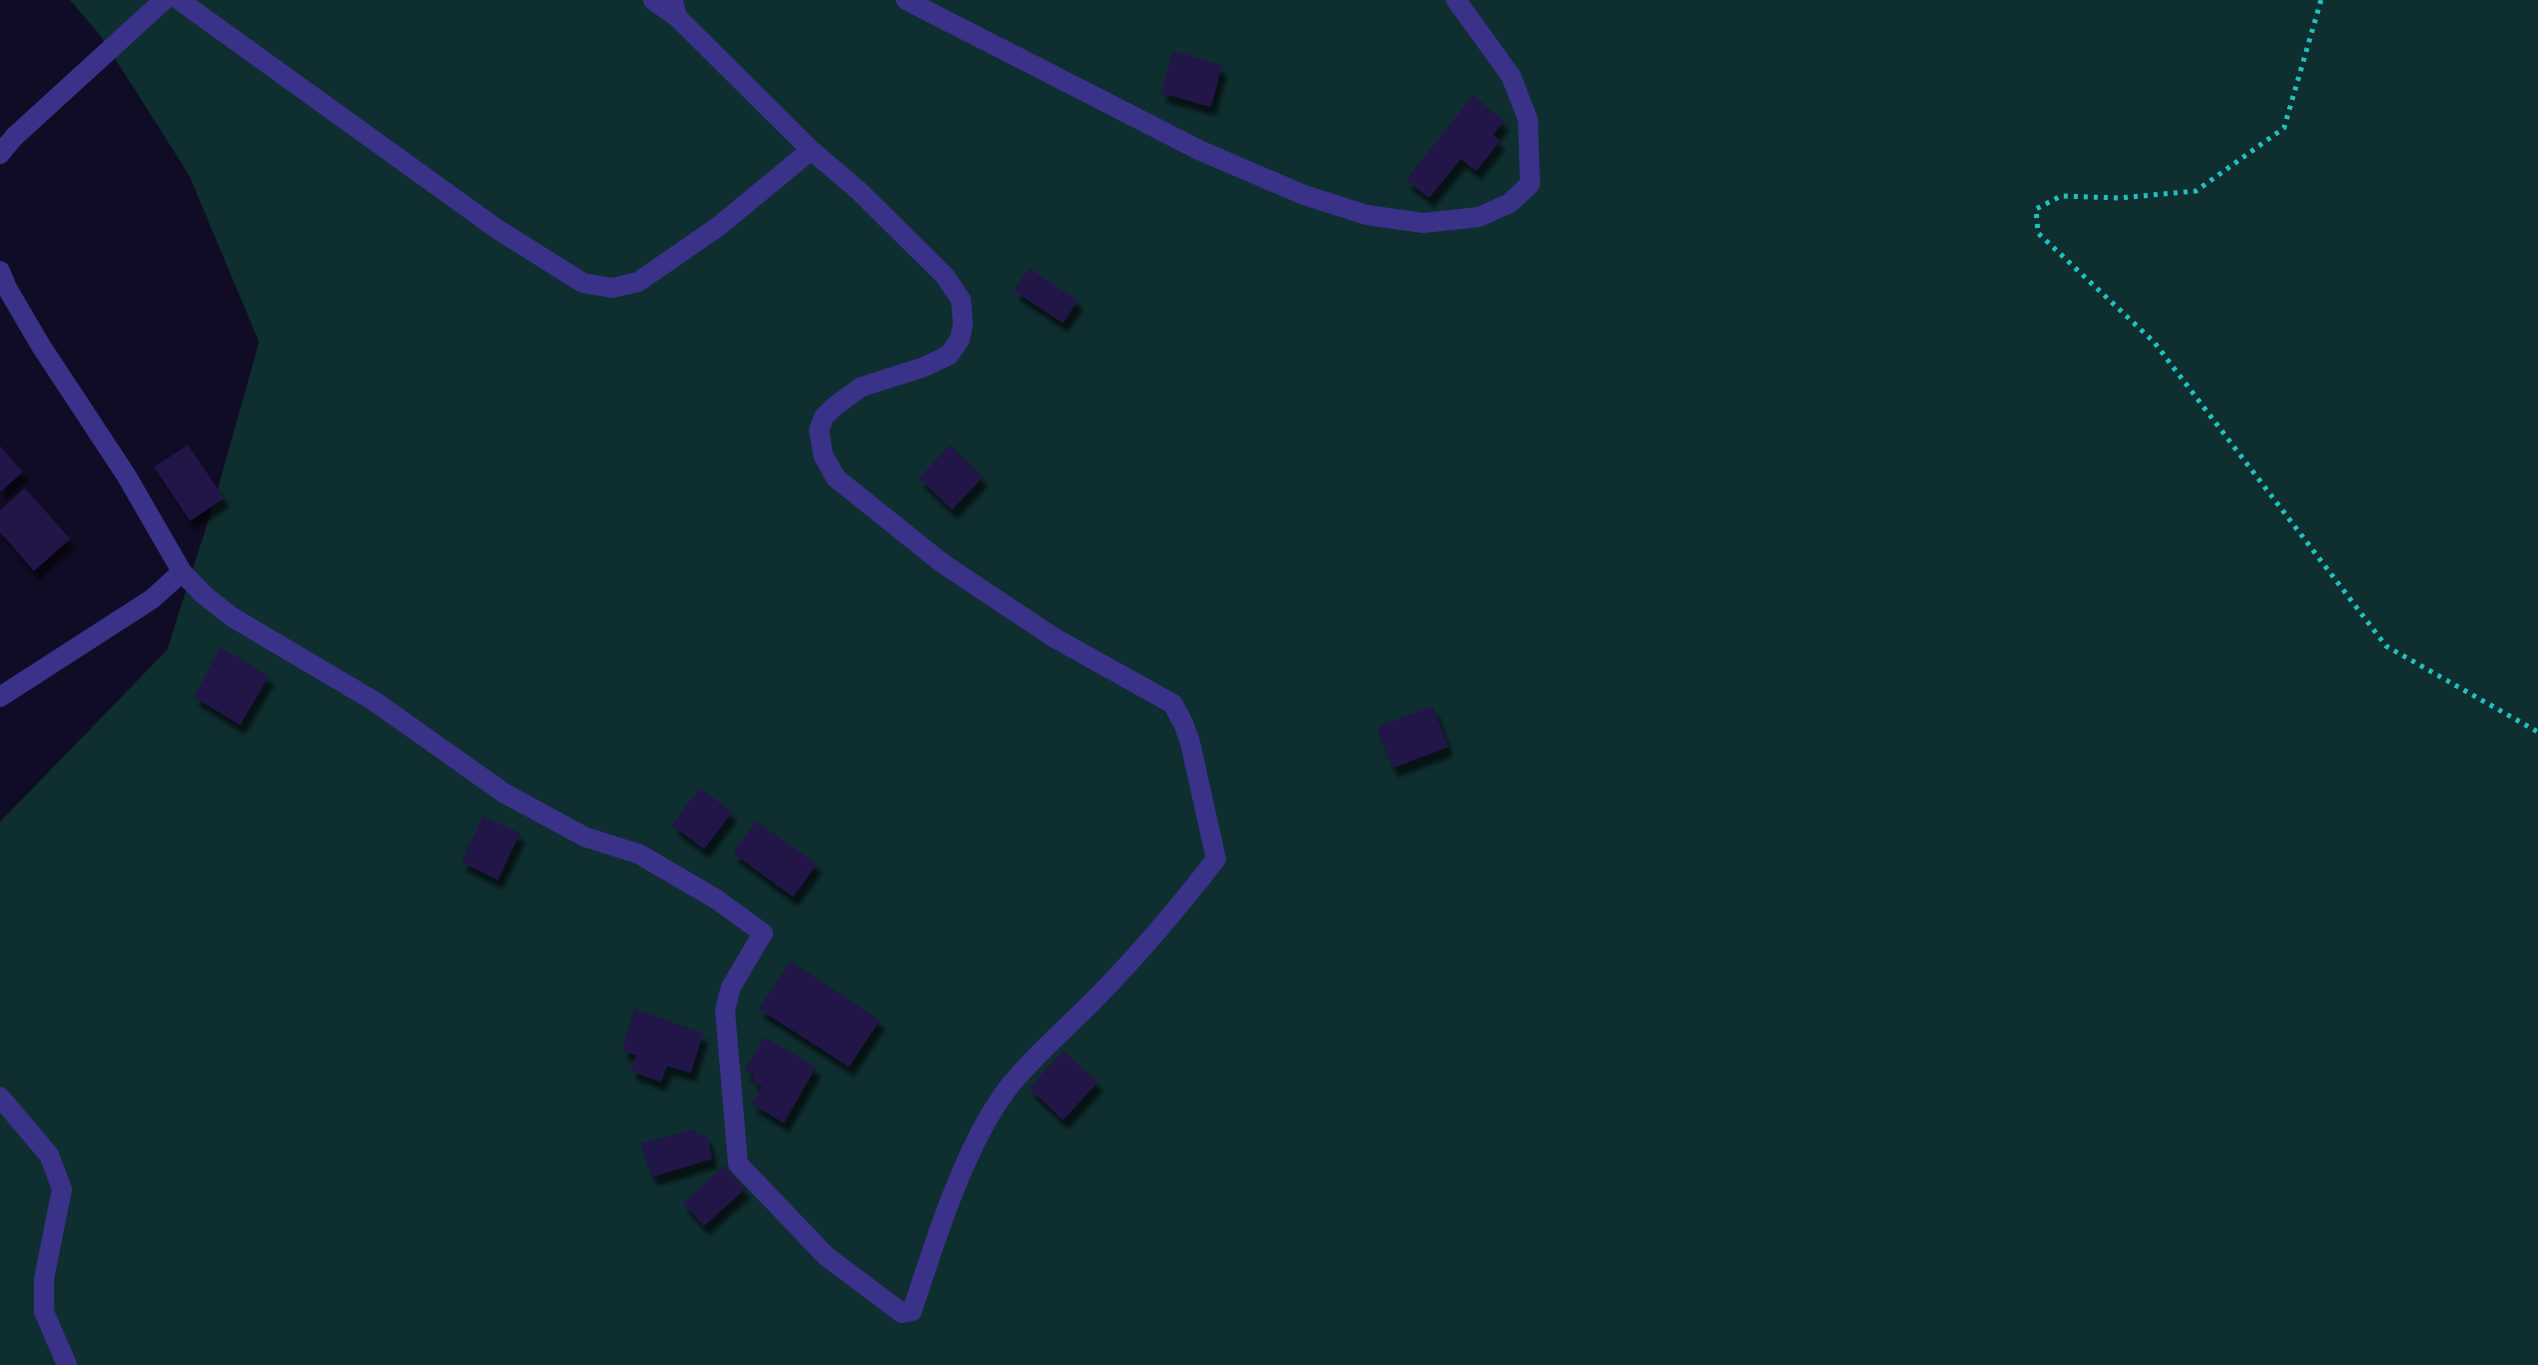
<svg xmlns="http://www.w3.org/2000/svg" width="2538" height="1365" font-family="'Asap Condensed',sans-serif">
	<defs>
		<filter id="shadow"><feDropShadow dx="5" dy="9" stdDeviation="2" flood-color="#0009"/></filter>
	</defs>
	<rect width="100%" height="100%" fill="#110c25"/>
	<path fill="#0e2e2f" d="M70 0H2538V1365H0V822L167 650 212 509 259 342 189 175 100 35Z"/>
	<path fill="#231648" filter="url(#shadow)" d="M1173 51 1222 65 1211 107 1161 93Z
		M1473 95 1504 121 1493 135 1500 141 1476 171 1461 159 1429 198 1406 180Z
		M1029 268 1078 300 1063 323 1014 291Z
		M188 445 224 498 190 521 154 467Z
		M950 445 983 477 952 510 919 478Z
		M0 446 23 472 0 492Z
		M25 488 70 539 34 571 0 532V510Z
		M220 647 269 676 240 725 194 697Z
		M1433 706 1448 747 1393 768 1377 727Z
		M700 788 732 812 704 849 672 825Z
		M483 816 520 833 498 880 461 862Z
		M756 821 817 864 793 897 733 853Z
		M790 961 880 1020 849 1067 759 1009Z
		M634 1009 703 1033 691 1073 667 1066 661 1082 631 1071 636 1055 622 1051Z
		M764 1037 816 1067 784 1123 752 1104 762 1087 752 1080 754 1076 745 1070Z
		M1063 1051 1098 1082 1063 1120 1029 1088Z
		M695 1129 698 1136 707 1135 712 1159 652 1177 641 1143Z
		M724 1166 745 1189 704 1226 683 1203Z"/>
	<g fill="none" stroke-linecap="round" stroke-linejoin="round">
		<path stroke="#21c1c1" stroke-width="5" stroke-dasharray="4 6" stroke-linecap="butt" d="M2321 0 2284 128 2196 191 2119 198 2061 196 2036 209 2038 233 2154 342 2386 646 2538 732"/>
		<path stroke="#3a3189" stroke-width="20" d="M179 0 497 229 583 283 612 288 638 282 719 226 811 150
			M653 0 677 17 673 0
			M906 0 1199 150 1304 195 1367 215 1423 223 1479 217 1510 203 1530 184 1528 120 1511 76 1456 0
			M0 154 14 137 164 0
			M0 271 7 288 41 346 126 475 182 572 204 595 232 617 374 701 504 793 585 837 639 854 716 899 763 933 731 987 725 1010 738 1164 826 1256 902 1313 912 1311C935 1242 964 1146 1008 1088 1031 1058 1070 1025 1097 997 1140 953 1179 907 1216 859L1190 742 1184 725 1173 704 1053 637 942 563 836 478 823 455 819 430 824 417 835 406 861 387 924 367 949 355 960 339 963 324 961 300 945 276 858 190 811 150 677 17
			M0 697 152 599 182 572
			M0 1097 49 1155 62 1189 44 1279V1312L67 1365"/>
	</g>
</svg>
